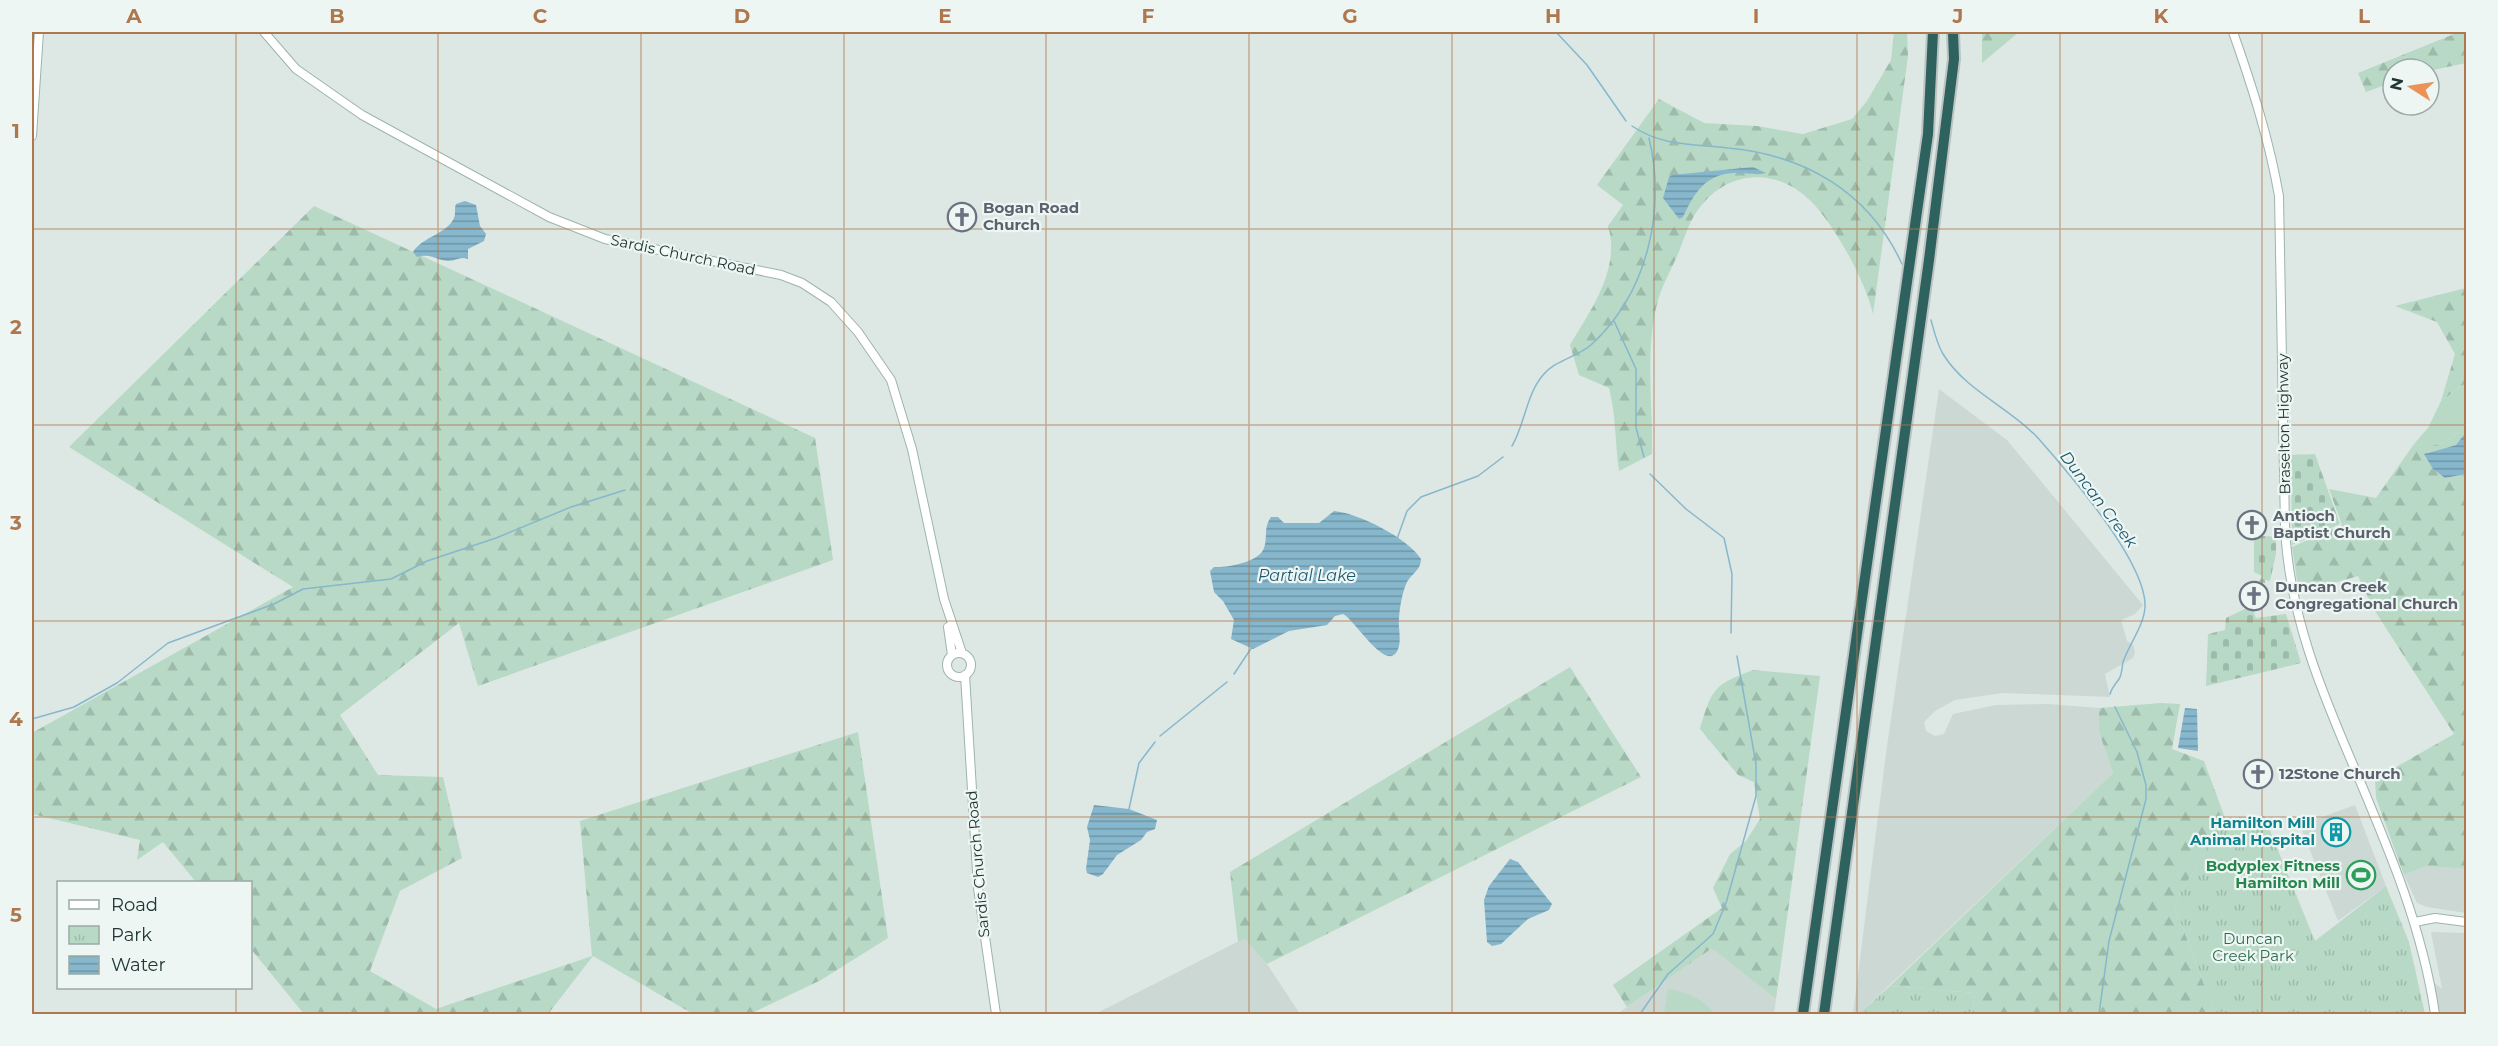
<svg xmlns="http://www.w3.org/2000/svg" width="2498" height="1046" font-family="Montserrat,sans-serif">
	<defs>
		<pattern id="forest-firs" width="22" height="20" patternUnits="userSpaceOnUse" patternTransform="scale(1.5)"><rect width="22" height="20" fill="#b7d9c5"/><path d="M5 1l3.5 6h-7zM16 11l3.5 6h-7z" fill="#9dbbaa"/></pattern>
		<pattern id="cemetery-stones" width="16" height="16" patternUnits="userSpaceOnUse" patternTransform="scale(1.5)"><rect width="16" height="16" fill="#b7d9c5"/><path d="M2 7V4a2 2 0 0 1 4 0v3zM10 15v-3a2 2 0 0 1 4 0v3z" fill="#9dbbaa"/></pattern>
		<pattern id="park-tufts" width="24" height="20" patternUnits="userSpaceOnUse" patternTransform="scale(1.5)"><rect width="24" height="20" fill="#b7d9c5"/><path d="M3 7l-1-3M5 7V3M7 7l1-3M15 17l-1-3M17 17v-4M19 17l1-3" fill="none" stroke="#9dbbaa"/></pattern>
		<pattern id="water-rules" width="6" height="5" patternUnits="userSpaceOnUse" patternTransform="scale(1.5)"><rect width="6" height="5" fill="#87b7cc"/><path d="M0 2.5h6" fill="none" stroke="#6e96a6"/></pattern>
	</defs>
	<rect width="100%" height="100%" fill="#dde8e5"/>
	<path fill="#ccd8d4" d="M1939 389 2007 440 2143 605 2135 614 2121 620 2127 641 2133 645 2135 652 2133 658 2105 674 2110 697 2003 693 1955 700 1935 711 1924 722 1926 731 1935 736 1944 734 1953 714 1996 705 2048 704 2099 708V732L2113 773 1859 1014H1853L1886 753Z
		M2355 805 2386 886 2338 921 2300 825Z
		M2427 866 2466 869V913L2427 907 2417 903 2404 875Z
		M2431 932 2466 933V1014H2435L2429 979 2442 989Z
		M1245 938 1267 964 1300 1014H1095Z
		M1711 949 1716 950 1776 999 1774 1014H1617Z"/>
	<path fill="#b7d9c5" d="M2466 383V426C2452 439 2434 451 2414 444L2428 428 2441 401Z
		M1668 989C1688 993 1702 997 1714 1014H1664Z"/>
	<path fill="url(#forest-firs)" d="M1894 32H1907L1908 56 1873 314C1866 283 1839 234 1818 209 1782 165 1724 166 1694 216 1687 228 1683 242 1678 254 1671 270 1661 287 1657 304 1645 352 1653 406 1652 454L1619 471C1615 443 1616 415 1609 388L1579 375 1570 345C1591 310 1621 268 1608 226L1623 205 1597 185 1659 99 1704 123 1757 126 1803 134 1852 119 1867 101 1891 60Z
		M1982 32H2019L1982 63Z
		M2459 32H2466V63L2429 71 2393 69V82L2366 92 2358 73Z
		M314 206 815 438 833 560 478 686 459 623 340 715 378 775 443 777 462 858 400 891 370 971 436 1009 592 956 580 821 858 732 888 938 821 980 750 1014H693L593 956 548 1014H304L251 949 250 882H196L163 842 137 860 140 840 32 814V733L293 587 69 447Z
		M2466 288V383L2441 401 2455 354 2437 322 2395 306Z
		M2466 426V432L2456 445 2427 453 2433 469 2445 478 2466 474V869L2427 866 2404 875 2376 798 2375 779 2454 734 2373 608 2358 576 2299 593 2292 547 2342 525 2329 489 2376 498 2414 444C2434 451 2452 439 2466 426Z
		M1570 667 1641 777 1267 964 1245 939 1238 942 1230 872Z
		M1753 670 1820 676 1776 999 1716 951 1711 949 1627 1007 1613 985 1722 908 1713 888 1730 854 1746 841 1760 819 1754 782 1738 775 1700 729C1712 689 1713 685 1753 670Z
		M2161 703 2180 704 2172 749 2204 761 2225 818 2174 904 2215 1014H1972L1975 993 1890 986 2113 773 2099 732V708Z"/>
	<path fill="url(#cemetery-stones)" d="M2315 454 2340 524 2292 545 2291 455Z
		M2254 535 2276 537V554L2270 581 2265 580V583L2259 582 2262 576 2254 572Z
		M2251 606 2256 618 2286 614 2301 663 2206 686 2208 634 2225 630 2226 618Z"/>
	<path fill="url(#park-tufts)" d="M2264 816 2315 941 2386 886 2409 942 2425 1014H2215L2174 904 2225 818Z
		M1890 986 1975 993 1972 1014H1859Z"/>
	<path fill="url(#water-rules)" d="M1753 167 1766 173C1756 176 1744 172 1733 173 1704 175 1694 194 1683 217L1679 219 1663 198 1669 177 1672 175Z
		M465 201 476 205 480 226 486 234 484 241 468 249V259C460 256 456 261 448 261 434 260 433 253 417 257L413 252C422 237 447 234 454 218 456 213 454 209 456 204Z
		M2466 432V474L2445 478 2433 469 2424 454 2456 445Z
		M1334 511C1358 513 1408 538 1421 559 1421 570 1412 573 1407 582 1402 593 1400 606 1399 618 1398 627 1401 637 1399 646 1390 680 1354 618 1343 614L1335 616 1327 625 1289 631 1253 649 1231 639 1234 620 1223 601 1214 592 1210 571 1214 567C1226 568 1260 562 1264 548 1268 537 1263 528 1271 517H1278L1284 523H1319Z
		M2185 708 2197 709 2198 751 2178 748Z
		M1094 805 1129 809 1157 820 1155 829 1147 832 1141 840 1117 855 1103 874 1098 877 1087 873 1086 869 1090 840 1087 827Z
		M1510 859 1518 862 1552 904 1549 910 1528 919 1501 944 1492 946 1487 942 1484 900 1489 886Z"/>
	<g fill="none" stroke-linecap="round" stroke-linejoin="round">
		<path stroke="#87b7cc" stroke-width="1.5" d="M1556 32 1587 65 1626 121
			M1632 126C1661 146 1693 144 1728 148 1805 155 1869 192 1902 264
			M1931 320C1934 331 1937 344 1943 354 1966 391 2009 407 2038 438 2068 472 2147 563 2145 607 2144 626 2129 644 2123 662 2122 667 2122 675 2119 679 2115 685 2112 687 2110 694
			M1614 321 1636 369V428L1644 457
			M1512 446C1525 424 1526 395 1543 375 1555 360 1578 357 1592 344 1648 292 1666 210 1649 138
			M1650 474 1686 509 1724 538 1732 574 1731 633
			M1397 539 1407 511 1421 497 1478 476 1503 457
			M1234 674 1252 647
			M32 719 74 707 117 683 168 643 274 604 303 589 391 579 427 561 496 538 571 507 625 490
			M1160 736 1227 682
			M1129 809 1139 763 1155 742
			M1640 1014 1668 974 1713 934 1726 903 1756 796V764L1737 656
			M2099 1014 2109 941 2146 799V785L2137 752 2115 707"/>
		<g stroke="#9db4af" stroke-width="10">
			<path id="secondary" d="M264 32 296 69 362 115 549 217 605 239 781 275 802 283 831 302 858 332 891 380 912 449 944 599 962 653
				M2233 32C2252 86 2269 139 2279 196L2285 527C2289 615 2322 693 2357 774 2390 852 2423 930 2435 1014
				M32 136 39 32
				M948 627 952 655
				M947 665a12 12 0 1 1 24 0a12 12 0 1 1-24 0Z
				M965 675 978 888 996 1014
				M2415 922 2435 918 2466 922"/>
		</g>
		<g stroke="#bcc3c2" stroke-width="14">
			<path id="highway" d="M1803 1014 1928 134 1933 32
				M1824 1014 1929 260 1954 59 1953 32"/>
		</g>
		<use href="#secondary" stroke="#fff" stroke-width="8"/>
		<use href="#highway" stroke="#2d625e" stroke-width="10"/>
	</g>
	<path fill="none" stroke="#ae774d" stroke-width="1.5" stroke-opacity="0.55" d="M236 32V882M438 32V1014M641 32V1014M844 32V1014M1046 32V1014M1249 32V1014M1452 32V1014M1654 32V1014M1857 32V1014M2060 32V1014M2262 32V1014M32 229H2466M32 425H2466M32 621H2466M32 817H2466M236 988V1014"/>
	<defs>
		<g id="church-ring" transform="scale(1.5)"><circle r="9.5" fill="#edf6f3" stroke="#6b7280" stroke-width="1.5"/><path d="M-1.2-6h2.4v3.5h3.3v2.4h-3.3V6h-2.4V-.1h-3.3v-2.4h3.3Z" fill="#6b7280"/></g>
		<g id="building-ring" transform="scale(1.5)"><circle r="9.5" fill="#edf6f3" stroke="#0f9aa8" stroke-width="1.5"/><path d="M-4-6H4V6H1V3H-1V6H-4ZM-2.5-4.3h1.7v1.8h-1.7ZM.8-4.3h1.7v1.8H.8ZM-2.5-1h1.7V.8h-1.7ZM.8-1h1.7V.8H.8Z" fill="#0f9aa8"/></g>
		<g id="stadium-ring" transform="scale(1.5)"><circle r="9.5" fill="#edf6f3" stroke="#2e9e5b" stroke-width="1.5"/><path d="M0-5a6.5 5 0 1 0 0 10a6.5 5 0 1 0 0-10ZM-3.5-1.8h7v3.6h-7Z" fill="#2e9e5b"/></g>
	</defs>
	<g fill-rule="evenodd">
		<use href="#church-ring" x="962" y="217"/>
		<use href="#church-ring" x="2252" y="525"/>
		<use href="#church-ring" x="2254" y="596"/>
		<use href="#church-ring" x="2258" y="774"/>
		<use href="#building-ring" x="2336" y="832"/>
		<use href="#stadium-ring" x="2361" y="875"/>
	</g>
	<g text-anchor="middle" stroke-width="4.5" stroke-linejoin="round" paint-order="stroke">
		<g font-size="15" font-weight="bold" fill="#5b616d" stroke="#edf6f3" text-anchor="start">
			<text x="983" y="213">Bogan Road<tspan x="983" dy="17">Church</tspan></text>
			<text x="2273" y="521">Antioch<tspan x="2273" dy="17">Baptist Church</tspan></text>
			<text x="2275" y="592">Duncan Creek<tspan x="2275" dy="17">Congregational Church</tspan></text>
			<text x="2279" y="779">12Stone Church</text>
		</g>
		<g font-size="15" fill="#203734" stroke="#edf6f3">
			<text transform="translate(683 255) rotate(12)" y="5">Sardis Church Road</text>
			<text transform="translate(2284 424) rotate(-91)" y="5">Braselton Highway</text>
			<text transform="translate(978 864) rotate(-95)" y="5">Sardis Church Road</text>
		</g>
		<g font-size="15" font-weight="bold" fill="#0d838f" stroke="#edf6f3" text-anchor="end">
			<text x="2315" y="828">Hamilton Mill<tspan x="2315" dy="17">Animal Hospital</tspan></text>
		</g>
		<g font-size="15" font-weight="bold" fill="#27864d" stroke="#edf6f3" text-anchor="end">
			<text x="2340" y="871">Bodyplex Fitness<tspan x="2340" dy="17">Hamilton Mill</tspan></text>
		</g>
		<g font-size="15" fill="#2c6c4e" stroke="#edf6f3">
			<text x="2253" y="944">Duncan<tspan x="2253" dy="17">Creek Park</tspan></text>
		</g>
		<g font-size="16" font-style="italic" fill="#1d566f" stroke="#edf6f3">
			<text transform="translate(2099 499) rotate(53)" y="6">Duncan Creek</text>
			<text x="1307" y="581">Partial Lake</text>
		</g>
	</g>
	<rect width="2498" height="1046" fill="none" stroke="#edf6f3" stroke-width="66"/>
	<rect x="57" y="881" width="195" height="108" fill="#edf6f3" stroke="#9baaa7" stroke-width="1.5"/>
	<rect x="69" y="900" width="30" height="9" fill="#ffffff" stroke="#9baaa7" stroke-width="1.5"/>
	<text x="111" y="911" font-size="18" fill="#203734">Road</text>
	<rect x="69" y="926" width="30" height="18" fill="url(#park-tufts)" stroke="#9baaa7" stroke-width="1.5"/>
	<text x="111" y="941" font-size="18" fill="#203734">Park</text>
	<rect x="69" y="956" width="30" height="18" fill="url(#water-rules)" stroke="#9baaa7" stroke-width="1.5"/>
	<text x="111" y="971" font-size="18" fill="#203734">Water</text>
	<g transform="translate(2411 87) rotate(282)"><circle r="28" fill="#edf6f3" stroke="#9baaa7" stroke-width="1.5"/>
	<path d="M0-4.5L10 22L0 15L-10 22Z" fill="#eb9258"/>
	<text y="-9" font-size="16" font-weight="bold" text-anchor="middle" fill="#203734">N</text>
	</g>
	<rect x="33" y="33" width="2432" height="980" fill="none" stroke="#ae774d" stroke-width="2"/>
	<g font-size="20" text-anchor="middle" font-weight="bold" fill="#ae774d">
		<text x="134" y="23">A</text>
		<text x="337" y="23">B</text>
		<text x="540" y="23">C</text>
		<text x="742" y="23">D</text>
		<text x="945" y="23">E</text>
		<text x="1148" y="23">F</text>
		<text x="1350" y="23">G</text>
		<text x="1553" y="23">H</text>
		<text x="1756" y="23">I</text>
		<text x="1958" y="23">J</text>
		<text x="2161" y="23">K</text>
		<text x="2364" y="23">L</text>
		<text x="16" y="138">1</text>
		<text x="16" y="334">2</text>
		<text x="16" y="530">3</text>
		<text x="16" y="726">4</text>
		<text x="16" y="922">5</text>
	</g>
</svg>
